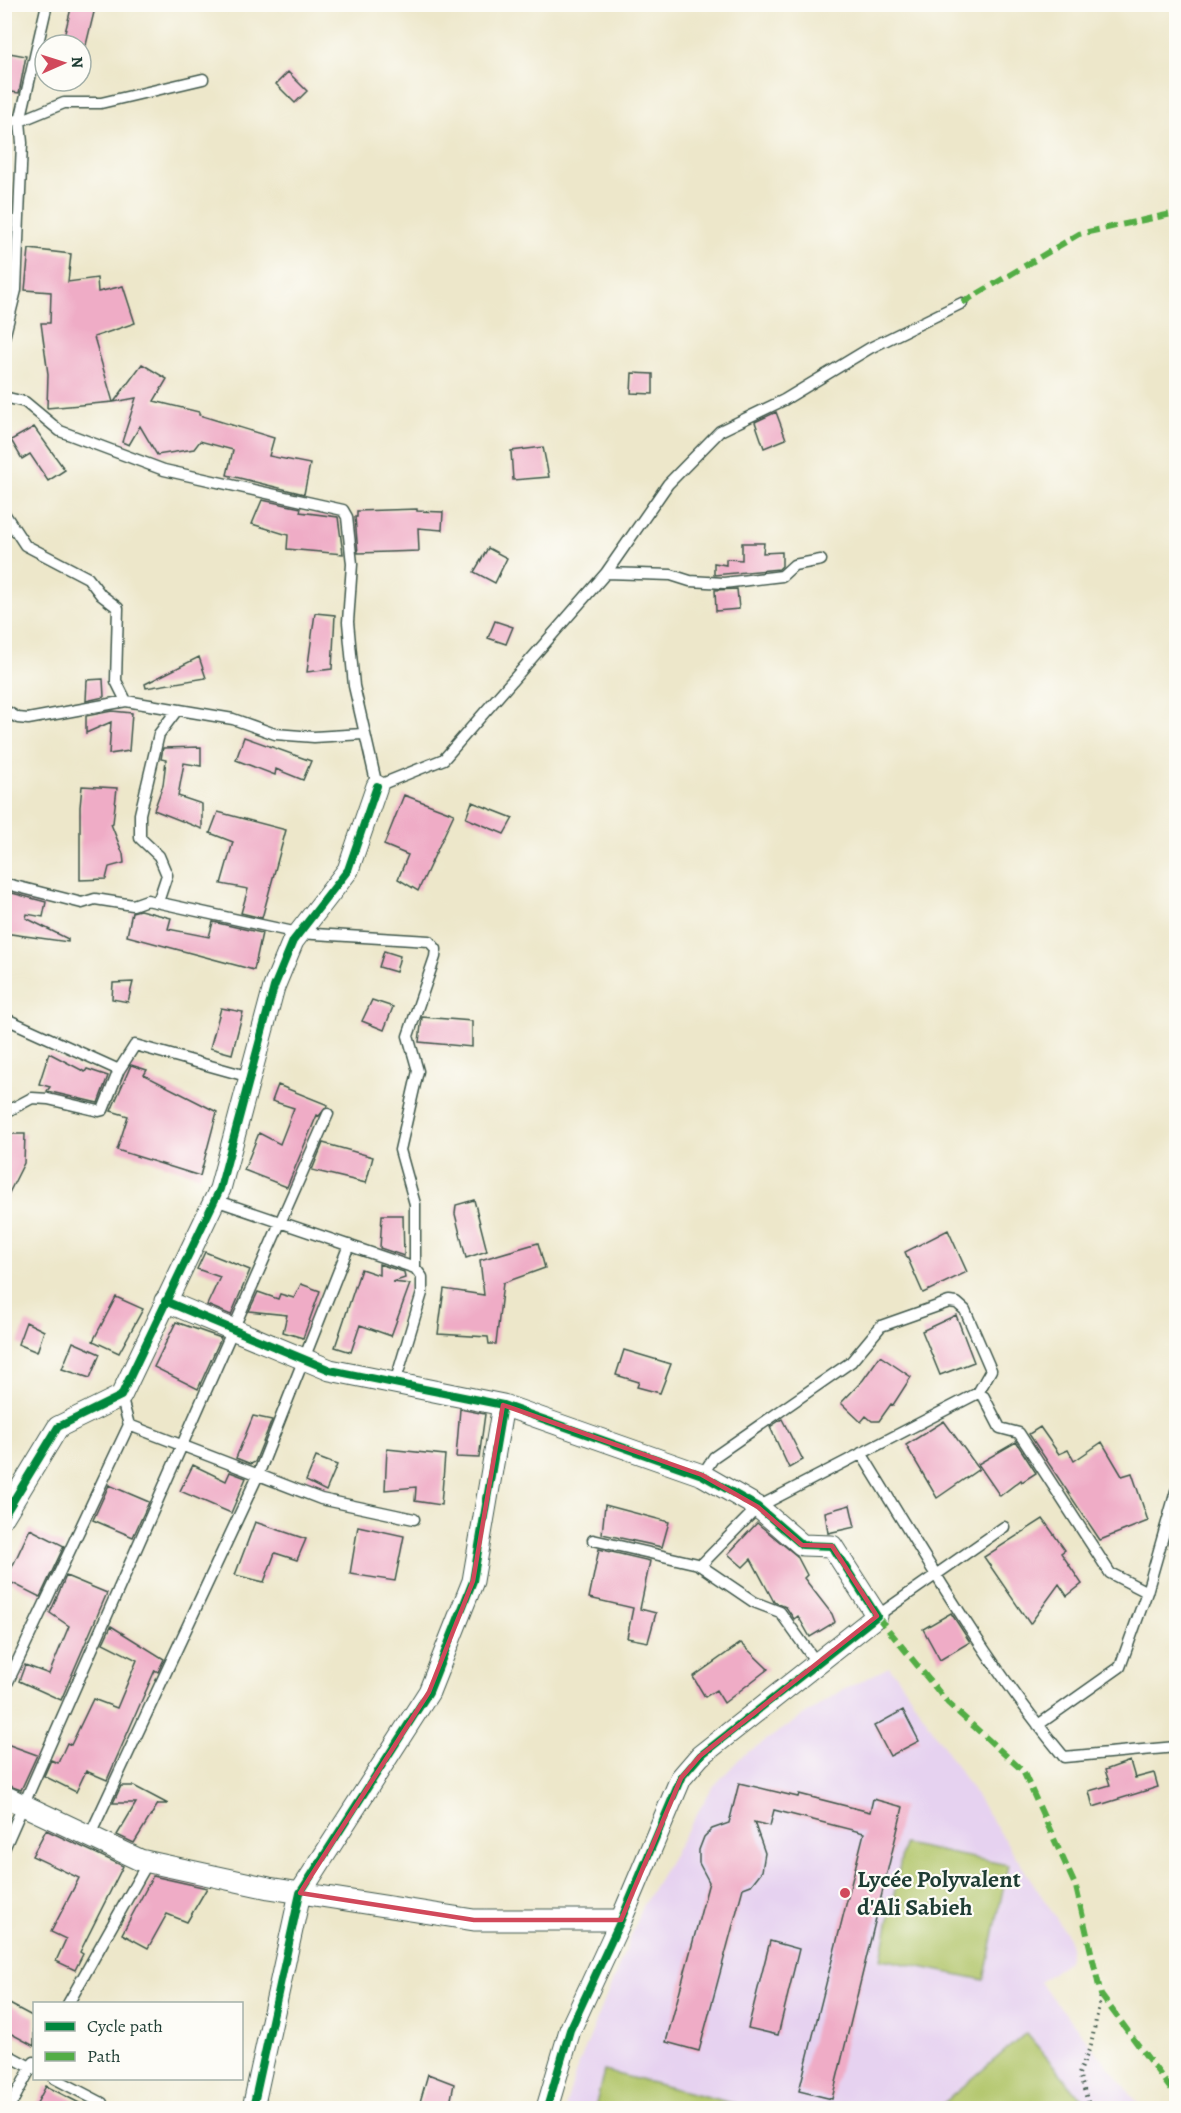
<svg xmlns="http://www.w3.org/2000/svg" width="1181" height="2113" font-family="Alegreya,serif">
	<rect width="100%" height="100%" fill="#fdfcf7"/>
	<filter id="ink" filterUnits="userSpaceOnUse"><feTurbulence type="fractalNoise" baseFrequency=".0167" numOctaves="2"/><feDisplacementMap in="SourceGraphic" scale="12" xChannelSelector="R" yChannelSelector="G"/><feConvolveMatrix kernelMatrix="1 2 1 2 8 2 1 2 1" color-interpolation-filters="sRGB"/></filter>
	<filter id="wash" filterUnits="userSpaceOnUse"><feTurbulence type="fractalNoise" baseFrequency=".008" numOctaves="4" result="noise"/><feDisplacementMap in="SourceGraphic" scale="24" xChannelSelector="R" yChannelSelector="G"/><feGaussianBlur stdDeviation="1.35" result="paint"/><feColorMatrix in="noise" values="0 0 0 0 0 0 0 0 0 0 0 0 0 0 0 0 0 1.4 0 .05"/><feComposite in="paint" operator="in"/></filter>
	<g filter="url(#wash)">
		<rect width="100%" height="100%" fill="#ede7ca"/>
		<path fill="#e6d2f0" d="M889 1667 898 1677 1066 1933 1071 1946 1068 1961 1040 1982 1142 2108H565L576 2071 644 1904 712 1788 742 1756 841 1691Z"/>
		<path fill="#b1c569" stroke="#68814e" stroke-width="1.5" d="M904 1844 1008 1865 984 1980 881 1959Z
			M1026 2033 1088 2106 1085 2108H938Z
			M604 2071 752 2108H595Z"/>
		<g id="blocks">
			<path fill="#efacc6" d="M72 4H96L86 45H62Z
				M4 52 26 56 19 93 4 91Z
				M288 72 307 91 295 103 276 84Z
				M29 249 71 254 68 282 97 278 98 292 123 286 135 323 94 337 113 402 47 408 48 374 41 323H50L51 292 25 290Z
				M142 364 167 379 154 401 199 412V415L274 438 269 456 310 464 304 494 227 475 233 450 200 441 194 449 157 455 140 426 129 445 122 442 136 398 114 402Z
				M632 373 653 374V394L631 393Z
				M776 412 786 439 764 448 755 422Z
				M34 427 65 470 48 481 30 454 22 459 11 440Z
				M543 447 549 477 513 480 511 451Z
				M262 500 301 508 300 512 338 517 343 554 287 549 288 535 252 524Z
				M417 509V511L443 512 442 530 418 528 419 551 358 553 355 517H357V511Z
				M742 543H764L763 553 782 552V566L779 569 714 575V563L726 565V559L742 560Z
				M488 548 507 558 495 583 474 572Z
				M737 589 739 609 716 611 715 590Z
				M315 613 335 615 332 669 307 672Z
				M495 621 513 627 506 644 488 638Z
				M199 657 206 678 146 688 145 684Z
				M103 679 104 697 86 701 87 680Z
				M112 711 132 713 129 751 109 754 111 722 86 733V716Z
				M244 737 311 761 303 780 276 769 275 775 236 760Z
				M201 747V766L184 763 178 796 202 804V829L154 810 163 785 166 760 161 759 163 748Z
				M82 786 117 788 113 823 111 824 123 854 124 863 109 867 106 879 80 880V807Z
				M404 795 454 814 418 891 398 879 408 855 384 845Z
				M472 802 513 818 504 834 466 818Z
				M218 812 286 830 262 918 241 913 248 889 221 884 233 842 210 833Z
				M12 893 46 902 43 917 27 914 26 918 68 939V942L4 933V900Z
				M140 910 171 918 168 929 209 937 213 922 262 933 254 970 127 936 132 912Z
				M384 951 400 956 396 972 379 967Z
				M133 982 128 1002 112 999 113 983Z
				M372 1000 393 1007 384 1030 362 1021Z
				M221 1008 243 1012 232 1054 210 1048Z
				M422 1017 472 1021V1047L419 1042Z
				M49 1053 85 1072 87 1069 108 1076 98 1103 47 1091 50 1087 39 1084Z
				M131 1065 147 1070 144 1075 217 1112 200 1176 117 1150 128 1116 111 1111Z
				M278 1085 328 1105 319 1116 317 1115 287 1187 244 1170 259 1133 280 1144 294 1108 272 1101Z
				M8 1134H25L24 1163 5 1201Z
				M323 1143 373 1157 366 1183 312 1170Z
				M474 1200 487 1251 466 1258 455 1214 456 1205Z
				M382 1215H403L404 1256 380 1248Z
				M948 1230 967 1272 923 1293 905 1252Z
				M538 1243 545 1268 503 1283 496 1344H489L488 1337 438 1334 444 1289 484 1295 480 1260Z
				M205 1252 250 1270 231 1315 207 1305 220 1277 197 1269Z
				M379 1264 404 1272 405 1278 393 1282 410 1284 391 1336 360 1325 351 1352 335 1347 361 1269 379 1275Z
				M301 1284 320 1291 303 1338 283 1332 287 1315 249 1311 258 1292 278 1299 280 1294 294 1298Z
				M116 1297 143 1309 119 1353 93 1341Z
				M956 1315 974 1362 940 1375 922 1331Z
				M26 1322 44 1331 37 1352 18 1344Z
				M176 1322 221 1338 198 1389 154 1367Z
				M73 1342 100 1354 90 1378 62 1369Z
				M624 1350 671 1364 660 1393 637 1387 639 1382 616 1375Z
				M880 1356 911 1377 893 1405 891 1404 879 1421H872L866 1416 861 1422 841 1403 863 1380Z
				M460 1409 485 1414 479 1458 456 1457Z
				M253 1416 272 1420 255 1462 251 1464 236 1458Z
				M782 1419 803 1460 789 1468 770 1427Z
				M944 1421 979 1469 937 1498 906 1445Z
				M1040 1427 1059 1454 1068 1450 1074 1461 1102 1442 1122 1476 1132 1473 1148 1521 1100 1540 1029 1434Z
				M1016 1442 1036 1473 1022 1482 1021 1480 1000 1496 978 1464Z
				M387 1449 445 1455 441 1505 415 1501 416 1487 385 1490Z
				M316 1457 337 1465 326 1491 306 1481Z
				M193 1465 226 1481 230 1472 246 1478 231 1513 180 1491Z
				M109 1485 149 1502 133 1537 93 1520Z
				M605 1505 669 1522 662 1547 602 1534Z
				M850 1505 855 1527 828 1533 825 1512Z
				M1043 1519 1065 1550 1061 1553 1082 1584 1067 1596 1059 1584 1030 1624 984 1557Z
				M255 1522 306 1539 297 1560 275 1553 264 1582 235 1575Z
				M757 1523 797 1556 807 1575 804 1578 832 1614 835 1622 810 1637 798 1616 794 1619 786 1607 774 1602 751 1559 743 1567 728 1554Z
				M358 1526 404 1536 395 1581 350 1574Z
				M30 1529 64 1546 40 1597 6 1580Z
				M599 1549 650 1561 640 1609 656 1613 648 1642 627 1638 633 1608 589 1598Z
				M66 1576 107 1593 61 1700 19 1681 25 1665 49 1674 69 1626 50 1613Z
				M951 1613 970 1642 940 1660 923 1629Z
				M111 1626 164 1659 158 1672 155 1670 107 1780 86 1771 76 1792 44 1776 51 1760 58 1763 67 1743 71 1745 93 1699 117 1708 137 1660 103 1643Z
				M741 1643 768 1669 724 1703 716 1690 705 1697 693 1677Z
				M903 1710 919 1741 890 1756 874 1726Z
				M4 1743 37 1755 21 1790 4 1784Z
				M1130 1761 1135 1778 1154 1773 1158 1787 1093 1807 1089 1791 1110 1785 1105 1770Z
				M739 1783 798 1797 799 1794 870 1812 873 1799 903 1807 832 2099 799 2091 864 1833 774 1810 770 1826 754 1822 765 1853 762 1871 751 1885 743 1888 699 2051 666 2042 709 1882 699 1863V1850L704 1837 712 1829 729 1823Z
				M121 1786H134L168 1804H158L134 1843 117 1835 136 1803H113Z
				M46 1830 123 1866 80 1952 83 1954 75 1970 56 1961 66 1939 51 1932 79 1878 32 1856Z
				M153 1876 207 1888 187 1922 167 1914 148 1948 122 1934Z
				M770 1941 799 1949 778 2035 748 2028Z
				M4 2001 34 2017V2046L4 2030Z
				M428 2074 454 2084 449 2109H418Z
				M46 2086 91 2109H34Z"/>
		</g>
	</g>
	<g filter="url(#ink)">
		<use href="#blocks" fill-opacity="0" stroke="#3e564a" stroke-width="1.5"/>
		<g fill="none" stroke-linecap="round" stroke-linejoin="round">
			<g stroke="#3e564a" stroke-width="13">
				<path id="service" d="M4 119 20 121 22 143 16 290 4 338
					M20 121 64 103H101L203 79
					M20 121 47 4
					M4 397 25 402 60 431 164 470 343 510 347 517 352 564 348 622 354 686 377 786 444 759 606 573 668 484 720 431 784 400 870 348 962 303
					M4 513 25 545 88 578 101 595 118 608 116 681 126 701
					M606 573 671 575 690 581 724 583 782 576 794 565 821 560
					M4 710 18 718 28 719 126 701 233 719 275 734 314 737 363 734
					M4 881 7 884 82 903 95 899 133 905 147 900 298 933 429 941 436 949 435 957 408 1036 418 1071 400 1150 415 1204V1268
					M158 902 167 875 159 856 140 838V814L159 734 177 710
					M4 1018 119 1070 135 1045 250 1077
					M4 1113 32 1098 48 1099 99 1111 103 1110 119 1070
					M215 1200 415 1268 422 1277V1293L395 1383
					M129 1425 321 1499 414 1519
					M861 1453C924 1555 987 1665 1064 1757L1176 1747
					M702 1475 714 1457 851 1362 881 1326 949 1302 957 1303 965 1310 991 1370 978 1393
					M593 1540 698 1564 754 1602 780 1612 816 1662
					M700 1566 758 1507 978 1393 984 1397 1000 1428 1019 1433 1110 1573 1147 1592
					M877 1616 1004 1527
					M4 1690 129 1425 121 1396
					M1038 1725 1120 1667 1147 1592 1176 1491
					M90 1835 258 1475 349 1245
					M4 1849 328 1114
					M68 2004 148 1862
					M4 2053 34 2069
					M54 2078 102 2103
					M9 2108 34 2062"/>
			</g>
			<g stroke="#3e564a" stroke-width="23">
				<path id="minor" d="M165 1301 330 1370 503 1405 702 1475 758 1507 802 1545 832 1546 877 1616 700 1756 681 1778 621 1920 570 2030 547 2108
					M4 1516 58 1427 121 1396 220 1189 274 987 293 941 348 870 377 786
					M4 1796 140 1860 269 1888 474 1920H621
					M253 2108 300 1893 429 1692 473 1581 503 1405"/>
			</g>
			<path stroke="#3e564a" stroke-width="4" stroke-dasharray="1.5 4.5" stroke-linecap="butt" d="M1090 2108 1079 2074 1091 2045 1101 1995"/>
			<use href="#service" stroke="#fff" stroke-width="10"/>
			<use href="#minor" stroke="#fff" stroke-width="21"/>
			<path stroke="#52ad45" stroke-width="6" stroke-dasharray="12 6" stroke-linecap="butt" d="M962 303 1079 234 1176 213
				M877 1616 948 1703 1023 1771 1076 1887 1101 1995 1176 2096"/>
			<g stroke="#fdfcf7" stroke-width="11">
				<path id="cycleway" d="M165 1301 330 1370 503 1405 702 1475 758 1507 802 1545 832 1546 877 1616 700 1756 681 1778 621 1920 570 2030 547 2108
					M4 1516 58 1427 121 1396 220 1189 274 987 293 941 348 870 377 786
					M253 2108 300 1893 429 1692 473 1581 503 1405"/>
			</g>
			<use href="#cycleway" stroke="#00873e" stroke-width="8"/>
		</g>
	</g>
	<path fill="none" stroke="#d1495b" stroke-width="4.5" stroke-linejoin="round" d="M503 1405 702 1475 758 1507 802 1545 832 1546 877 1616 700 1756 681 1778 621 1920H474L300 1893 429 1692 473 1581Z"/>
	<circle fill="#d1495b" stroke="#fdfcf7" stroke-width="2" cx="845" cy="1893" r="6"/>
	<g text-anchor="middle" stroke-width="4.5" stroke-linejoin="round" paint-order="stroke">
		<g font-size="24" font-weight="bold" fill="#1f3d34" stroke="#fdfcf7" text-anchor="start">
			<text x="857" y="1887">Lycée Polyvalent<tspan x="857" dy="28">d'Ali Sabieh</tspan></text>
		</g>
	</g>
	<rect width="1181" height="2113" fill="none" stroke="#fdfcf7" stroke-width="24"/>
	<rect x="33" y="2002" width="210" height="78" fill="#fdfcf7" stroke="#a4b0a9" stroke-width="1.5"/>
	<rect x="45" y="2022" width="30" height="9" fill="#00873e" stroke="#a4b0a9" stroke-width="1.5"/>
	<text x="87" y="2032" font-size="18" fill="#1f3d34">Cycle path</text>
	<rect x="45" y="2052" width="30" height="9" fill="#52ad45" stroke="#a4b0a9" stroke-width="1.5"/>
	<text x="87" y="2062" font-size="18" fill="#1f3d34">Path</text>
	<g transform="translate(63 63) rotate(87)"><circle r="28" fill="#fdfcf7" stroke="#a4b0a9" stroke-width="1.5"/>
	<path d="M0-4.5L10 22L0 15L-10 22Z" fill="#d1495b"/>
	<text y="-9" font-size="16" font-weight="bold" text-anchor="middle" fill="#1f3d34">N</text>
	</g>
</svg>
